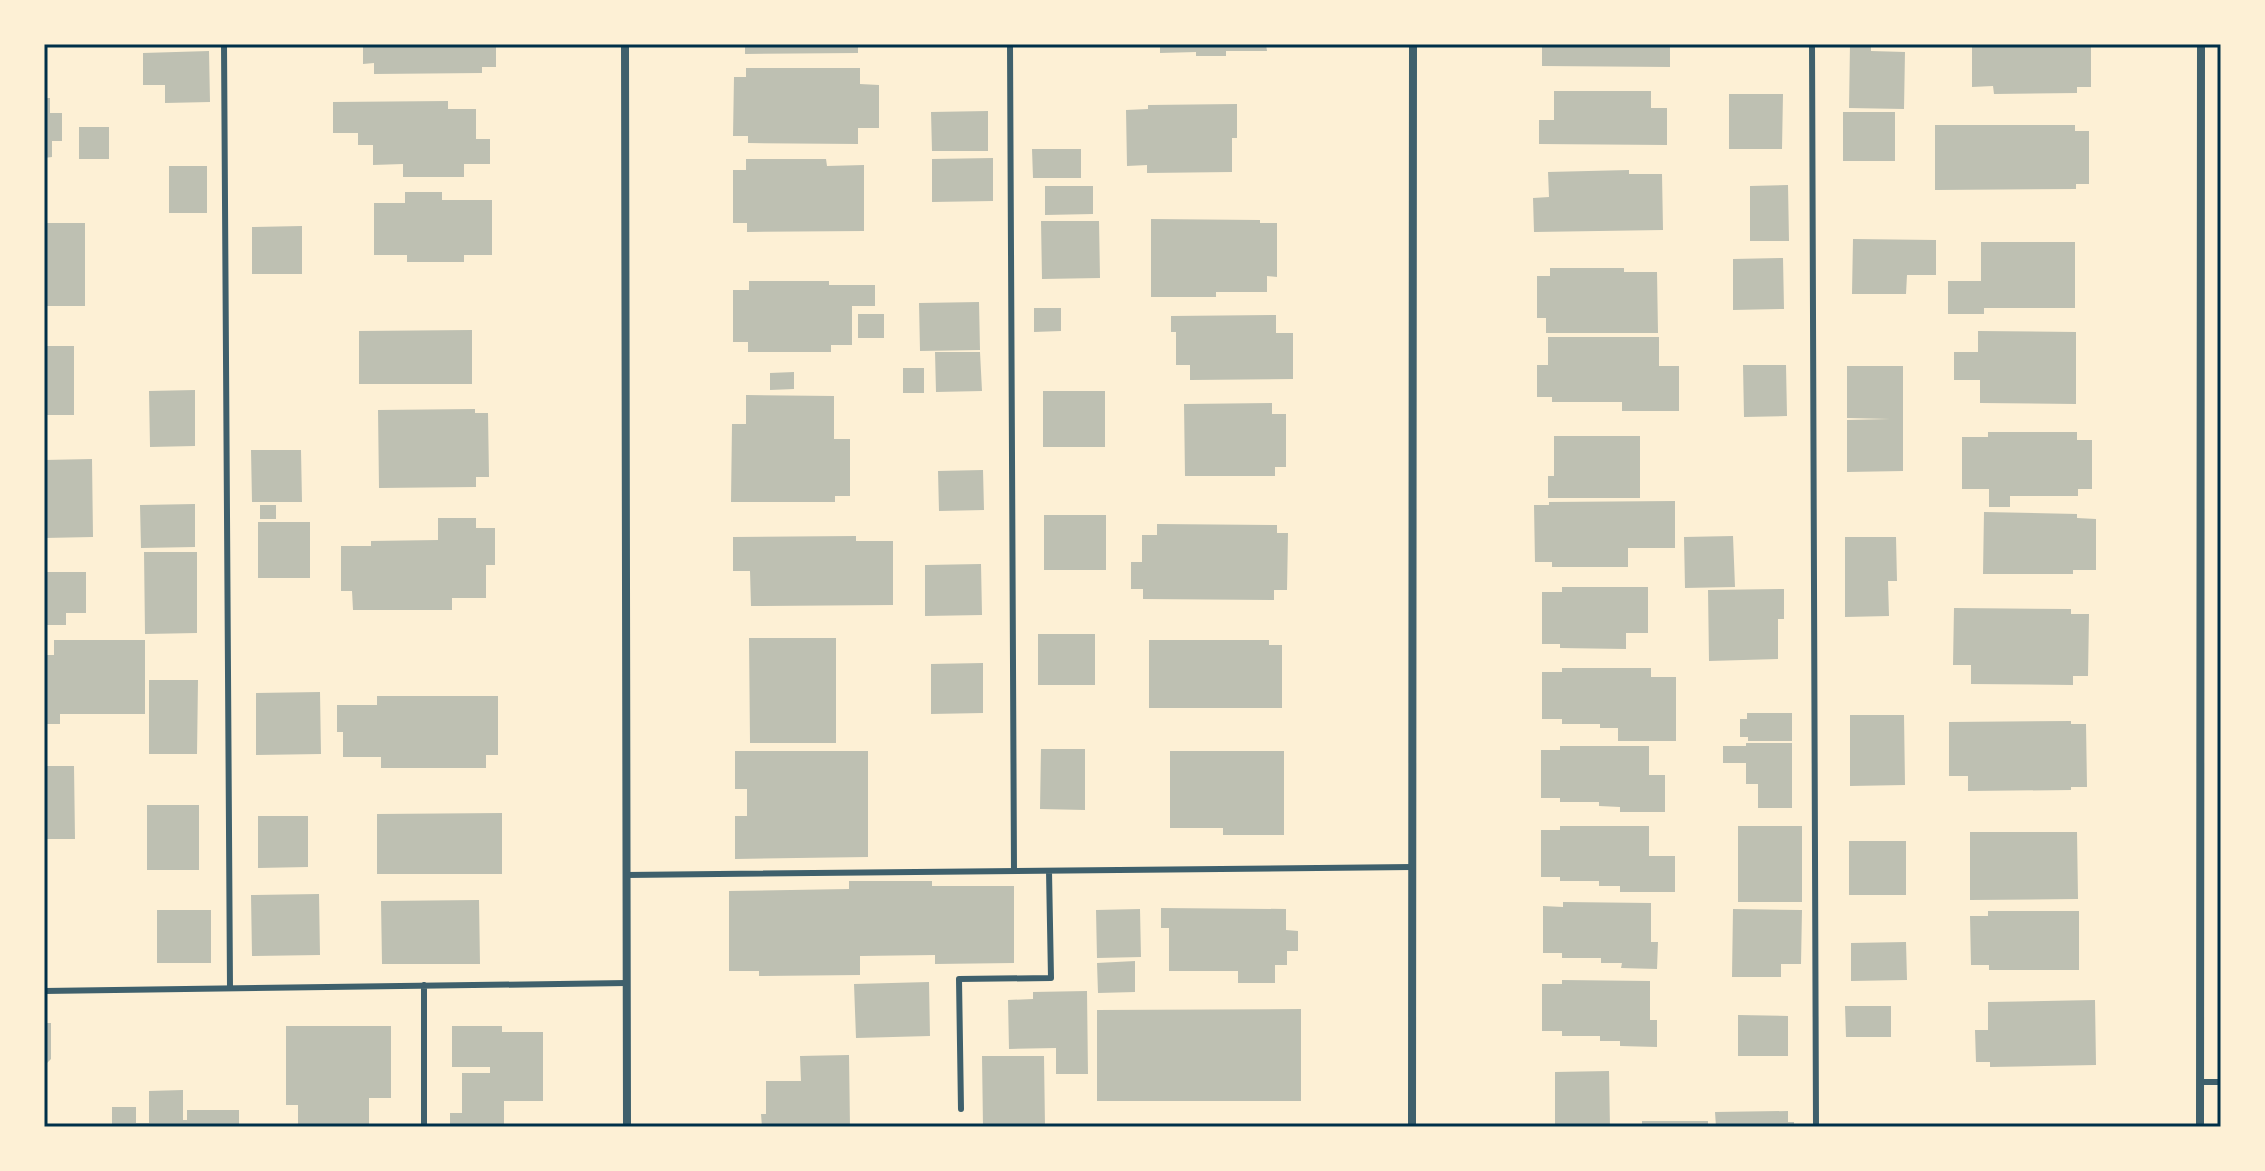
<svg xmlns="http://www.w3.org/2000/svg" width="2265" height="1171" font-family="Lato,sans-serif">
	<rect width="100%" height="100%" fill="#fdf0d5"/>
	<path fill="#bec0b2" d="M363 44H496V67H482V73L374 74V63L363 64Z
		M745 44H858V53L745 54Z
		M1126 44H1266L1267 51H1226V56H1196V52L1160 53V47H1126Z
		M1542 44H1670V67L1542 66Z
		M1850 44H1871V51L1905 52 1904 109 1849 108Z
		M1972 44H2091V87H2077V93L1994 94 1993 86 1972 87Z
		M209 51 210 102 165 103V85H143V53Z
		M746 68H860V84L879 85V128H858V144L748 143V136H733L734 77H746Z
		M1554 91H1651V108H1667V145L1539 144V120H1554Z
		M1729 94H1783L1782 149H1729Z
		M44 98H50V113H62V141H52V157L44 158Z
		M448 101V109H476V139H490V164H464V177H403V164L373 165V145H358V133H333V102Z
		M1237 104V138H1232V172L1147 173V165L1127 166 1126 110 1148 109V105Z
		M988 111V151H932L931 112Z
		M1843 112H1895V161H1843Z
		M1935 125H2075V131H2089V184H2076V189L1935 190Z
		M79 127H109V159H79Z
		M1032 149H1081V178H1033Z
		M993 158V201L932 202V159Z
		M746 159H826L827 166 864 165V231L747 232V223H733V170H746Z
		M169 166H207V213H169Z
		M1629 170V174H1662L1663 230 1534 232 1533 198 1549 197 1548 172Z
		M1788 185 1789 241H1750V186Z
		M1045 186H1093V214L1045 215Z
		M405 192H442V200H492V255H464V262H407V255H374V203H405Z
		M1151 219 1260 220V223H1277V277L1267 276V292H1216V297H1151Z
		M1041 221H1099L1100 278 1042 279Z
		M44 223H85V306H44Z
		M302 226V274H252V227Z
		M1853 239 1936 240V275H1907L1906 294H1852Z
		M1981 242H2075V308H1984V314H1948V281H1981Z
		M1783 258 1784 309 1733 310V259Z
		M1550 268H1624V272H1657L1658 333H1546V318H1537V276H1550Z
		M749 281H829V285H875V306H852V345H831V352H748V342H733V290H749Z
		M979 302 980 350 920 351 919 303Z
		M1034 308H1061V331L1034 332Z
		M858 314H884V338H858Z
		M1276 315V333H1293V379L1190 380V365H1176V332H1171V316Z
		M472 330V384H359V331Z
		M1978 331 2076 332V404L1980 403V380H1954V352H1978Z
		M1548 337H1659V366H1679V411H1622V402H1552V397H1537V365H1548Z
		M44 346H74V415H44Z
		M935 352H980L982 391 936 392Z
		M1743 365H1786L1787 416 1744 417Z
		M1847 366H1903V471L1847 472V420L1890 419 1847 418Z
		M903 368H924V393H903Z
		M794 372V389L770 390V373Z
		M195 390V446L150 447 149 391Z
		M1043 391H1105V447H1043Z
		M746 395 834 396V439H850V496H835V502H731L732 424H746Z
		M1272 403V414H1286V467H1275V476H1185L1184 404Z
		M475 409V413H488L489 477H476V487L379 488 378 410Z
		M1988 432H2077V440H2092V489H2078V496H2010V507H1989V489H1962V437H1988Z
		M1554 436H1640V498H1548V476H1554Z
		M251 450H301L302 502H252Z
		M92 459 93 537 44 538V460Z
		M983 470 984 510 939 511 938 471Z
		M1675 501V548H1628V567H1552V562H1535L1534 505H1549V502Z
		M195 504V547L141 548 140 505Z
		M260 505H276V519H260Z
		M1984 512 2077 514V518L2096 519V570H2073V574H1983Z
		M1044 515H1106V570H1044Z
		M438 518H476V528H495V565H486V598H452V610H353L352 591H341V546H371V541L438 540Z
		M258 522H310V578H258Z
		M1157 524 1277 525V533H1288L1287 590H1274V600L1143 599V589H1131V562H1142V535H1157Z
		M856 536V541H893V605L751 606 750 571H733V537Z
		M1733 536 1735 587 1685 588 1684 537Z
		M1845 537H1896L1897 581H1888L1889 616 1845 617Z
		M144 552H197V633L145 634Z
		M981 564 982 615 925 616V565Z
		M44 572H86V613H66V625H44Z
		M1562 587H1648V633H1626V649L1560 648V644H1542V592H1562Z
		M1784 589V619H1778V659L1709 661 1708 590Z
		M1954 608 2071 609V614H2089L2088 676H2073V685L1971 684V665H1953Z
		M1038 634H1095V685H1038Z
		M749 638H836V743H750Z
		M54 640H145V714H60V724H44V655H54Z
		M1149 640H1269V645H1282V708H1149Z
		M983 663V713L931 714V664Z
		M1562 668H1651V677H1676V741H1618V728H1600V724H1562V719H1542V672H1562Z
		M149 680H198L197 754H149Z
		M320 692 321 754 256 755V693Z
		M377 696H498V755H486V768H381V757H343V732H337V705H377Z
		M1747 713H1792V741H1748V737H1740V719H1747Z
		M1850 715H1904L1905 785 1850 786Z
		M2071 721V724H2086L2087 787H2071V790L1968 791V776H1949V722Z
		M1746 743H1792V808H1758V784H1746V763H1723V746H1746Z
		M1560 746H1649V775H1665V812H1620V807L1599 806V802H1560V798H1541V750H1560Z
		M1041 749H1085V810L1040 809Z
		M735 751H868V857L735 859V816H747V789H735Z
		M1170 751H1284V835H1223V828H1170Z
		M44 766H74L75 839H44Z
		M147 805H199V870H147Z
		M502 813V874H377V814Z
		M258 816H308V867L258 868Z
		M1560 826H1649V856H1675V892H1620V886H1599V881H1560V877H1541V830H1560Z
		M1738 826H1802V902H1738Z
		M1970 832H2077L2078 899 1970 900Z
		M1849 841H1906V895H1849Z
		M849 881H932V886H1014V963L935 964V955L860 956V975L759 976V971H729V891L849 889Z
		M319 894 320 955 252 956 251 895Z
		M479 900 480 964H382L381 901Z
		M1563 902 1651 903V942H1658L1657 969 1621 968 1622 963H1601V958H1562V953H1543V906L1563 907Z
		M1161 908 1286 909V930L1298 931V951H1287V965H1275V983H1238V971H1169V928H1161Z
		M1140 909 1141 957 1097 958 1096 910Z
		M1733 909 1802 910 1801 964H1781V977H1732Z
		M157 910H211V963H157Z
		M1988 911H2079V970H1989V965H1971L1970 916H1988Z
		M1906 942 1907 980 1851 981V943Z
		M1135 961V992L1098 993 1097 963Z
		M1562 980 1650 981V1020H1657V1047L1620 1046V1041H1600V1036H1562V1031H1542V984H1562Z
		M929 982 930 1036 856 1038 854 984Z
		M1087 991 1088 1074H1056V1048L1009 1049 1008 1000 1033 999V992Z
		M2095 1000 2096 1065 1990 1067V1062H1976L1975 1030H1988V1002Z
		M1845 1006H1891V1037H1846Z
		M1301 1009V1101H1097V1010Z
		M1738 1015 1788 1016V1056H1738Z
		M44 1023H51V1059L44 1066Z
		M286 1026H391V1098H369V1127H298V1105H286Z
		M452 1026H502V1032H543V1101H504V1127H450V1113H462V1073H490V1067H452Z
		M849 1055 850 1127H762L761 1114H766V1081H801L800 1056Z
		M982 1056H1044L1045 1127H983Z
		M1609 1071 1610 1127H1555V1072Z
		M183 1090V1120H187V1110H239V1127H112V1107H136V1123H149V1091Z
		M1788 1111V1122H1794V1127H1716L1715 1112Z
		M1642 1121H1708V1127H1642Z"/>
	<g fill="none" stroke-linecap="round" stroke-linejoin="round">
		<path stroke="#3f606c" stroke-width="6" d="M224 44 230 988
			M1010 44 1014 871
			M1812 44 1816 1127
			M626 875 1412 867
			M424 985V1127
			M44 991 627 983
			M2200 1082H2221
			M961 1109 959 979 1051 978 1049 871"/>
		<path stroke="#3f606c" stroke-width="8" d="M625 44 627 1127
			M1412 1127 1413 44
			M2200 1127 2201 44"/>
	</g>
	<rect width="2265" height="1171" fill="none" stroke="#fdf0d5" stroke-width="92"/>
	<rect x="46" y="46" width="2173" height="1079" fill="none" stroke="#003049" stroke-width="3"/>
</svg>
